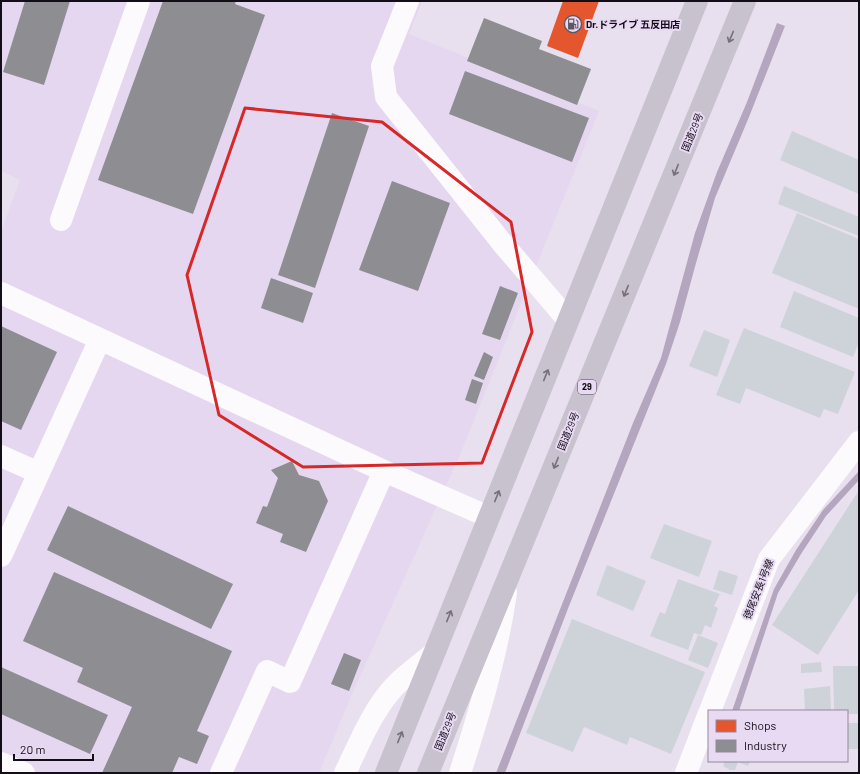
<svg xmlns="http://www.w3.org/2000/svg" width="860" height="774" font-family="Barlow,'Noto Sans JP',sans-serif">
	<rect width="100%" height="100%" fill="#e8e0ee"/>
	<path fill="#e5d7ef" d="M1 1H422L409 34 599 111 459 457 349 701 319 773H1V232L20 180 1 171Z"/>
	<path fill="#b4a6be" d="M777 23 785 26 749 117 715 198 696 263 680 322 666 364 569 606 505 773H496L633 423 661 358 695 233 717 172 747 102Z
		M859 471V480L826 516 801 554 778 593 739 711H732L774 589 796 550 823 510Z"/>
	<path fill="#e4572e" d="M563 1H599L578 58 547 46Z"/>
	<path fill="#8d8d92" d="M25 1H70L44 85 3 72Z
		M163 1H236L235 4 265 15 193 214 98 180Z
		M484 18 542 41 539 49 591 69 577 105 467 61Z
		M465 71 589 118 572 162 449 114Z
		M332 113 369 126 315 288 278 275Z
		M392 181 450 203 418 291 359 270Z
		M271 278 313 293 303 323 261 308Z
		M500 286 518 293 500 340 482 334Z
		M1 326 57 352 21 430 1 421Z
		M484 352 493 357 484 380 474 376Z
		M472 379 483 383 476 404 465 400Z
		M292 461 299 475 319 481 328 501 306 552 280 542 283 534 256 523 263 506 267 507 278 478 271 470Z
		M68 506 233 584 211 629 47 550Z
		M54 572 232 651 197 731 209 736 197 764 179 757 172 773H102L132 707 77 682 83 668 23 641Z
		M344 653 361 660 349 691 331 684Z
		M1 667 108 715 90 754 1 714Z"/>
	<path fill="#ced3d9" d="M792 131 859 160V194L780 160Z
		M784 186 859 217V236L778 204Z
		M797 213 859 239V309L772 273Z
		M794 291 859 318V342L853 357 780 327Z
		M744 328 855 372 838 414 824 409 820 418 746 388 740 404 716 395Z
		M704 330 730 340 717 377 689 366Z
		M859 490V590L818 655 772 625Z
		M664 524 712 541 699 577 650 558Z
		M607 565 646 581 633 611 596 595Z
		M719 570 738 576 732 595 713 589Z
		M678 579 720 594 714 606 718 608 711 628 705 625 701 635 694 633 688 650 650 636 660 612 665 614Z
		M572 619 705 672 671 754 630 737 627 745 584 727 573 752 526 733Z
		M698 635 718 643 708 668 688 660Z
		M821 662 822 672 801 673V664Z
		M833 666H859V714H847V711H834Z
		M830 686 831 711H805L804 689Z
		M847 723H859V749H847Z
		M725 761H750L748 766 738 762 735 770H730L723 766Z"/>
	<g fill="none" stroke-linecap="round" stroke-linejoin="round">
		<path stroke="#fcfafc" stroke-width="22" d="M408 1 382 66 386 97 503 244 568 320
			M61 220 139 1
			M1 293 384 471 489 517
			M1 456 39 473
			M1 556 100 339
			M710 711 769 559 859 442
			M1 763 24 773
			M221 773 267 671 290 682 384 471
			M345 773C359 744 372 711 394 687 406 674 421 664 434 653
			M460 773C479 714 497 655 506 593
			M686 773 709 713"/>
		<path stroke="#c8c1ce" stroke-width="22" d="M386 773 697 1
			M428 773 745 1"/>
	</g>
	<defs><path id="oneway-shaft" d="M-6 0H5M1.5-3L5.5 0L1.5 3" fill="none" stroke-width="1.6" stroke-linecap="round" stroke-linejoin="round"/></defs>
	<g stroke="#76707b">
		<use href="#oneway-shaft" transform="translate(731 37) rotate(112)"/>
		<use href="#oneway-shaft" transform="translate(676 170) rotate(112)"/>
		<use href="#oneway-shaft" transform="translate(626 291) rotate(112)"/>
		<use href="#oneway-shaft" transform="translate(546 375) rotate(-68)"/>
		<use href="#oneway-shaft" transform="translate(556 463) rotate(112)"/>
		<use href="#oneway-shaft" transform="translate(497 496) rotate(-68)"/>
		<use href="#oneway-shaft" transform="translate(449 616) rotate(-68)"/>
		<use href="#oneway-shaft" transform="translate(400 737) rotate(-68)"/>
	</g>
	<path fill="none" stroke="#d62828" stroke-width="3" stroke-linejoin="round" d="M245 108 382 122 511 222 532 332 482 463 303 467 219 415 187 275Z"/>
	<defs>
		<g id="fuel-ring" transform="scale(0.9)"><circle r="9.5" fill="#e9daf4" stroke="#5d5762" stroke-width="1.5"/><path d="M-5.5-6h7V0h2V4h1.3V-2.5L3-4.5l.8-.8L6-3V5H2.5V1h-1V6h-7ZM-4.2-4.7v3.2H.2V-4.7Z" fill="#5d5762"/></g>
	</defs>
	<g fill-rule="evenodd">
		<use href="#fuel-ring" x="573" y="24"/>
	</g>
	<g text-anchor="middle" stroke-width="4" stroke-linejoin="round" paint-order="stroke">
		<rect fill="#e9daf4" stroke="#524a59" stroke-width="1" x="578" y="380" width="18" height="14" rx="3"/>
		<g font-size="9" font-weight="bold" fill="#120d16">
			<text x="587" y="390">29</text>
		</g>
		<g font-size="10" font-weight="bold" fill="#120d16" stroke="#e9daf4" text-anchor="start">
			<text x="586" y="28">Dr.ドライブ 五反田店</text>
		</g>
		<g font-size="10" fill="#120d16" stroke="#e9daf4">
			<text transform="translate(692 132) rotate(-68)" y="4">国道29号</text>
			<text transform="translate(568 431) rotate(-68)" y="4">国道29号</text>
			<text transform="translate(758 589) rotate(-68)" y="4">徳尾安長1号線</text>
			<text transform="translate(445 731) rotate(-68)" y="4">国道29号</text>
		</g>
	</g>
	<rect width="860" height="774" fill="none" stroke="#120d16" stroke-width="4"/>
	<rect x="708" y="710" width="140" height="52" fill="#e9daf4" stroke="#93889b"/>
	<rect x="716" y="720" width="20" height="12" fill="#e4572e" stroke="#93889b"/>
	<text x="744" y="730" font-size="12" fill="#120d16">Shops</text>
	<rect x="716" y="740" width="20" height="12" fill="#8d8d92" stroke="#93889b"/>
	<text x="744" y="750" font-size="12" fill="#120d16">Industry</text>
	<path d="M14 754v6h79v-6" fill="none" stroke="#120d16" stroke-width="2"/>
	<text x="20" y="754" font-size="12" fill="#120d16" stroke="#e9daf4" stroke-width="3" paint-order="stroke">20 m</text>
</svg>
